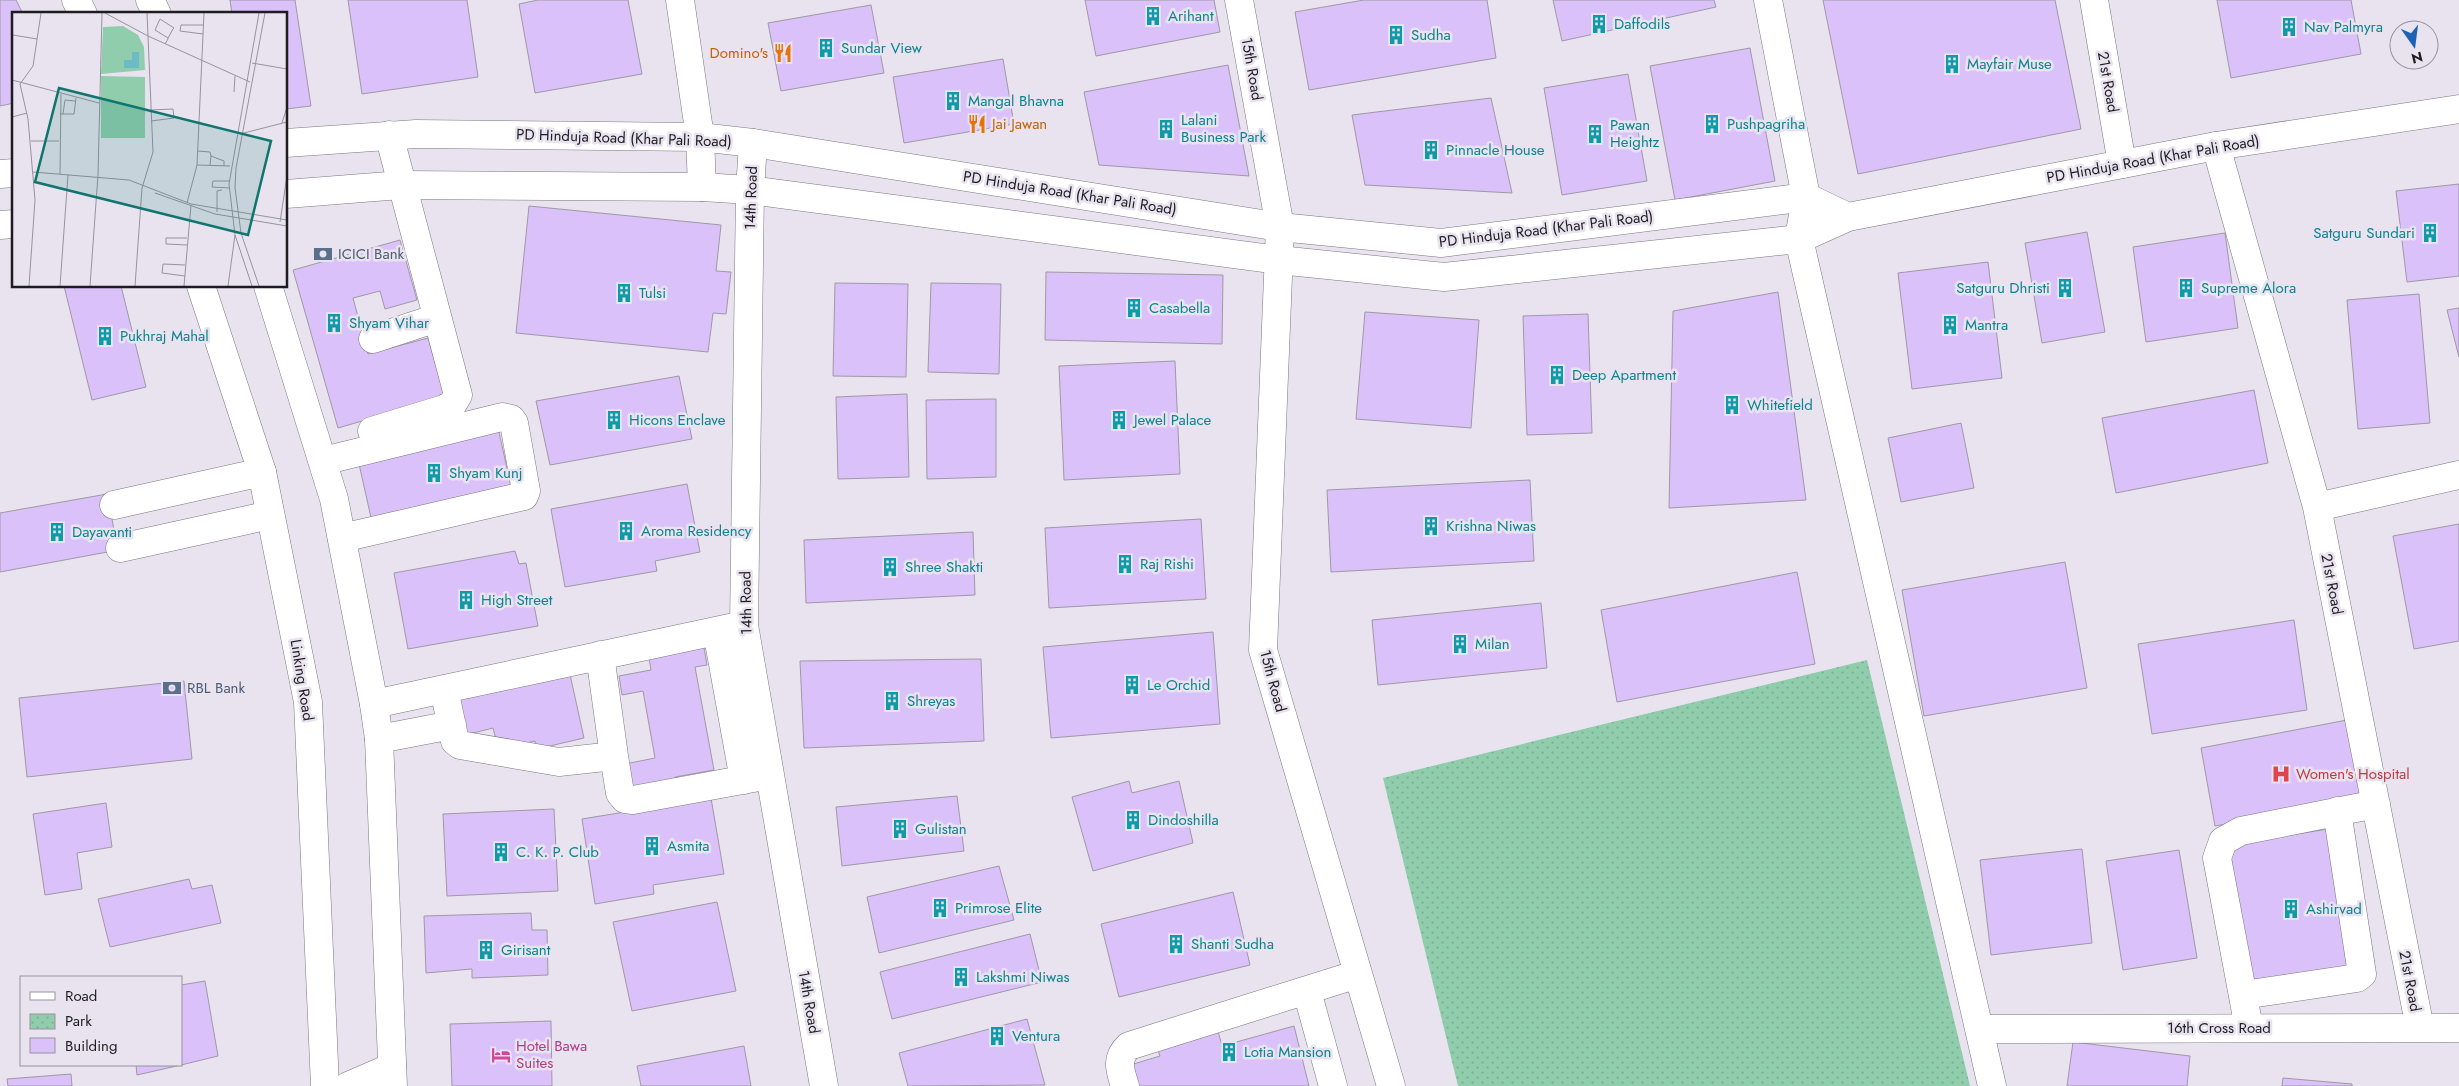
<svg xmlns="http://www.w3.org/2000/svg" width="2459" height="1086" font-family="Jost,sans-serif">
	<defs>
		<pattern id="park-dots" width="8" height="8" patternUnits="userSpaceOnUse" patternTransform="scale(1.25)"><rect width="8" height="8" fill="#8fcdac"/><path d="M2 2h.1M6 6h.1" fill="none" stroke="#7baf94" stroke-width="1.8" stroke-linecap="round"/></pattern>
	</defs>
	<rect width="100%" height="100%" fill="#e8e3ef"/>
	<path fill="url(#park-dots)" d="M1867 660 1970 1086H1458L1383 778Z"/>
	<path fill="#dbc1f9" stroke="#9e99a5" d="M0 0H16L23 14H14V103L0 106Z
		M230 0H295L311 106 286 109V14H232Z
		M348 0H467L478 77 362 94Z
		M538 0H628L642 74 535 93 519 4Z
		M1085 0H1214L1220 32 1096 56Z
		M1364 0H1487L1496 58 1309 90 1295 12Z
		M1553 0H1714L1716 7 1562 41Z
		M1823 0H2055L2081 129 1858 174Z
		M2217 0H2351L2361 54 2231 78Z
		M871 5 884 73 781 91 768 23Z
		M1750 48 1775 181 1675 200 1650 66Z
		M1003 59 1014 124 904 143 893 77Z
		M1228 65 1249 176 1099 165 1084 92Z
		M1628 74 1647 181 1562 195 1544 88Z
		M1491 98 1512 193 1365 185 1352 115Z
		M2459 184V276L2407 282 2396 191Z
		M529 206 721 225 716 271 731 272 726 314 713 313 708 352 516 333Z
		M2087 232 2105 332 2042 343 2025 243Z
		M2225 233 2238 328 2146 342 2133 247Z
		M400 240 417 300 385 309 380 291 353 298 368 354 428 338 445 397 338 428 293 270Z
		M1988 262 2002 378 1912 389 1898 273Z
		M1046 272 1223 275 1222 344 1045 340Z
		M835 283 908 284 906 377 833 376Z
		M931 283 1001 284 999 374 928 372Z
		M64 286H121L146 387 92 400Z
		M1778 292 1806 500 1669 508 1673 311Z
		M2419 294 2430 423 2358 429 2347 300Z
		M2459 308V357L2447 310Z
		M1365 312 1479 320 1471 428 1356 419Z
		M1588 314 1592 433 1527 435 1523 316Z
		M1175 361 1180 474 1064 480 1059 366Z
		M679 376 692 439 550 465 536 401Z
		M2254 390 2268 463 2116 493 2102 418Z
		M907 394 909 477 838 479 836 397Z
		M996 399V477L927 479 926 400Z
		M497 423 512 491 372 522 357 455Z
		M1961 423 1974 488 1901 502 1888 438Z
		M1530 480 1534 561 1331 572 1327 490Z
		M687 484 700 552 655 561 657 571 565 587 551 509Z
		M107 494 118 550 0 572V513Z
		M1201 519 1206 599 1049 608 1045 528Z
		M2459 524V641L2414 649 2393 536Z
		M973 532 975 595 806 603 804 540Z
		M515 551 519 564 526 563 538 626 408 649 394 573Z
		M2065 562 2087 688 1924 716 1902 590Z
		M1797 572 1815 664 1617 702 1601 610Z
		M1541 603 1547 668 1378 685 1372 620Z
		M2294 620 2307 710 2152 734 2138 644Z
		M1213 632 1220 724 1051 738 1043 647Z
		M703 642 707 665 695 667 714 770 675 777 676 785 630 789 625 764 655 758 643 691 622 695 619 676 651 670 648 652Z
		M981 659 984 741 804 748 800 661Z
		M569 670 584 738 537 749 535 741 510 747 495 736 493 728 465 735 456 695Z
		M184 681 192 759 27 777 19 698Z
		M2347 720 2362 799 2215 826 2201 748Z
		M1129 781 1132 793 1179 781 1193 843 1093 871 1072 797Z
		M957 796 964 851 842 866 836 807Z
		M711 798 724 874 653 885 654 894 595 904 582 819Z
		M106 803 112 847 77 853 82 889 45 895 33 814Z
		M554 809 558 891 447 896 443 814Z
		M2335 828 2356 974 2246 985 2226 845Z
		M2082 849 2092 943 1991 955 1980 860Z
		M2179 850 2197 958 2123 970 2106 861Z
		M999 866 1014 920 879 953 867 897Z
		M189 879 192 889 212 885 221 923 110 947 98 899Z
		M1233 892 1250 965 1119 997 1101 924Z
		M717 902 736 991 632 1011 613 922Z
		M531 913 532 930H547L548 975 472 978V969L426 973 424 916Z
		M1030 934 1042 982 892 1019 880 972Z
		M205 981 218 1056 181 1065V985Z
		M1027 1019 1045 1085 908 1086 899 1053Z
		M551 1021 552 1086H452L450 1024Z
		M1294 1026 1309 1086H1132L1127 1066 1160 1056 1157 1048 1218 1031 1222 1046Z
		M2073 1042 2190 1056 2187 1086H2067Z
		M744 1046 751 1086H641L637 1066Z
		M136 1065H181L137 1075Z
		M71 1074 72 1086H8L7 1079Z
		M2283 1078 2352 1084V1086H2282Z"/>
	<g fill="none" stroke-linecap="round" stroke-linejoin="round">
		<g stroke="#7b7681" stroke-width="29">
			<path id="minor" d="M680 0 700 137 702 187
				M1239 0 1280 227 1263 650 1391 1086
				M1768 0 1806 197 1799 239 1992 1086
				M2094 0 2122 164
				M753 143 750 190 744 625 824 1086
				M2216 146 2317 507 2420 1028
				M373 339 437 318
				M372 431 444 409 452 405 458 395 389 135
				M323 461 502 417 511 419 514 423 526 491 524 496 342 538
				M114 505 262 472
				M2317 507 2459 475
				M120 548 270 515
				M717 631 744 780
				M444 689 455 741 460 745 559 762 614 756 600 655
				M374 704 744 625
				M379 739 452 725
				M614 756 620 793 625 799 633 800 769 775
				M1307 991 1333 1086
				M2243 995 2357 978 2362 974 2337 811
				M2249 1028 2217 858 2223 841 2241 831 2376 804
				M1980 1029 2459 1028
				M348 1086 392 1067
				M1125 1086C1120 1070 1115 1059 1129 1046L1358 974"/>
		</g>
		<g stroke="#7b7681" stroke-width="29">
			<path id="tertiary" d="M286 143 416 134 700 137 753 143 1280 227 1441 243 1806 197 1848 217
				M0 174 14 173
				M286 194 401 185 702 187 750 190 1279 260 1444 277 1799 239 1848 217 2216 146 2459 109
				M0 225 14 224"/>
		</g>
		<g stroke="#7b7681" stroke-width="29">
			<path id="secondary" d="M76 0 83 14
				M150 0 157 14
				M201 286 262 472 308 702 325 1086
				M268 286 334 499 374 704 379 739 393 1086"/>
		</g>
		<use href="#minor" stroke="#fff" stroke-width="28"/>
		<use href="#tertiary" stroke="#fff" stroke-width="28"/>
		<use href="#secondary" stroke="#fff" stroke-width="28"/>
	</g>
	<defs>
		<g id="building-bare" transform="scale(1.5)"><path d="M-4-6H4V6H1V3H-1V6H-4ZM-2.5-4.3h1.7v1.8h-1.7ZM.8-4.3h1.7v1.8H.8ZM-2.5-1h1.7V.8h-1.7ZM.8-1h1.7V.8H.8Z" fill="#0f9aa8" stroke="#e8e3ef" stroke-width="2.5" paint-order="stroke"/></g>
		<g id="restaurant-bare" transform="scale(1.5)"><path d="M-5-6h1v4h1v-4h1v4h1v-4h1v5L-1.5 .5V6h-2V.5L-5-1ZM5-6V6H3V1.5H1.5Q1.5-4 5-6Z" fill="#e8710a" stroke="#e8e3ef" stroke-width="2.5" paint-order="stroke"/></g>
		<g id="bank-bare" transform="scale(1.5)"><path d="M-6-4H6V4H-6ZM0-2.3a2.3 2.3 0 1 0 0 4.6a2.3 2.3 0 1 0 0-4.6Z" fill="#5c6f8a" stroke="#e8e3ef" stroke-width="2.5" paint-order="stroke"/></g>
		<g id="hospital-bare" transform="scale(1.5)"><path d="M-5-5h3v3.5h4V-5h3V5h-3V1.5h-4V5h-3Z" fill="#e0444e" stroke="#e8e3ef" stroke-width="2.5" paint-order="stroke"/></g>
		<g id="hotel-bare" transform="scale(1.5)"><path d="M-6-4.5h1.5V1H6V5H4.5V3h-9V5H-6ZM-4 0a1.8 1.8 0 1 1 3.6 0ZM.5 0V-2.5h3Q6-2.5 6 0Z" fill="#d1479c" stroke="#e8e3ef" stroke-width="2.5" paint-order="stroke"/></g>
	</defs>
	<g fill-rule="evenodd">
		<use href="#building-bare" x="1153" y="16"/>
		<use href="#building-bare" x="1599" y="24"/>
		<use href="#building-bare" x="2289" y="27"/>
		<use href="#building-bare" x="1396" y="35"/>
		<use href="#building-bare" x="826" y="48"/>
		<use href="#restaurant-bare" x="783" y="53"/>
		<use href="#building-bare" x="1952" y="64"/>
		<use href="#building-bare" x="953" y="101"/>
		<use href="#restaurant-bare" x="977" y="124"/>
		<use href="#building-bare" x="1712" y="124"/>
		<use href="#building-bare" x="1166" y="129"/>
		<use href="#building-bare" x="1595" y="134"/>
		<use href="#building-bare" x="1431" y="150"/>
		<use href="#building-bare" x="2430" y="233"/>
		<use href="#bank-bare" x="323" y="254"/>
		<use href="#building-bare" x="2065" y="288"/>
		<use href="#building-bare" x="2186" y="288"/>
		<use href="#building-bare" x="624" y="293"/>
		<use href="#building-bare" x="1134" y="308"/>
		<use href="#building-bare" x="334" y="323"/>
		<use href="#building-bare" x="1950" y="325"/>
		<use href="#building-bare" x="105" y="336"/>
		<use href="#building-bare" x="1557" y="375"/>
		<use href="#building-bare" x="1732" y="405"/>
		<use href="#building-bare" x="614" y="420"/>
		<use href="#building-bare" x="1119" y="420"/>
		<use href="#building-bare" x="434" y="473"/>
		<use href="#building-bare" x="1431" y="526"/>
		<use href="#building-bare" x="626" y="531"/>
		<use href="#building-bare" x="57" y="532"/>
		<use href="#building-bare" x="1125" y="564"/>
		<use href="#building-bare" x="890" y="567"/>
		<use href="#building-bare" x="466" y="600"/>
		<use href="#building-bare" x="1460" y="644"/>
		<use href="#building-bare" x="1132" y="685"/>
		<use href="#bank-bare" x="172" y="688"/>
		<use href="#building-bare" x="892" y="701"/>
		<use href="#hospital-bare" x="2281" y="774"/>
		<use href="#building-bare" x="1133" y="820"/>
		<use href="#building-bare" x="900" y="829"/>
		<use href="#building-bare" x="652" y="846"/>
		<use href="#building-bare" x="501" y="852"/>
		<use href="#building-bare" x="940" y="908"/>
		<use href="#building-bare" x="2291" y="909"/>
		<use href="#building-bare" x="1176" y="944"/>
		<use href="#building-bare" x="486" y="950"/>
		<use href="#building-bare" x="961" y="977"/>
		<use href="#building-bare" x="997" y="1036"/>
		<use href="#building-bare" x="1229" y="1052"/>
		<use href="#hotel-bare" x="501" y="1055"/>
	</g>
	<g text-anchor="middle" stroke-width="5" stroke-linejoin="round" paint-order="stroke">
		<g font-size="15" fill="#0d838f" stroke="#e8e3ef" text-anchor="start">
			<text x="1168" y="21">Arihant</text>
			<text x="1614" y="29">Daffodils</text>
			<text x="2304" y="32">Nav Palmyra</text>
			<text x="1411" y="40">Sudha</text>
			<text x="841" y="53">Sundar View</text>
			<text x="1967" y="69">Mayfair Muse</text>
			<text x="968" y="106">Mangal Bhavna</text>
			<text x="1181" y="125">Lalani<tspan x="1181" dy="17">Business Park</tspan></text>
			<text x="1727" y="129">Pushpagriha</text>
			<text x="1610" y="130">Pawan<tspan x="1610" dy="17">Heightz</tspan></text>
			<text x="1446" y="155">Pinnacle House</text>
			<text x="2415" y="238" text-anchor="end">Satguru Sundari</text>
			<text x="2050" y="293" text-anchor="end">Satguru Dhristi</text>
			<text x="2201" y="293">Supreme Alora</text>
			<text x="639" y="298">Tulsi</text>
			<text x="1149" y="313">Casabella</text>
			<text x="349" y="328">Shyam Vihar</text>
			<text x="1965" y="330">Mantra</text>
			<text x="120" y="341">Pukhraj Mahal</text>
			<text x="1572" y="380">Deep Apartment</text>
			<text x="1747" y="410">Whitefield</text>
			<text x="629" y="425">Hicons Enclave</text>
			<text x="1134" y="425">Jewel Palace</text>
			<text x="449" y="478">Shyam Kunj</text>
			<text x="1446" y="531">Krishna Niwas</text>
			<text x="641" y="536">Aroma Residency</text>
			<text x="72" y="537">Dayavanti</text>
			<text x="1140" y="569">Raj Rishi</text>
			<text x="905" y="572">Shree Shakti</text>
			<text x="481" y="605">High Street</text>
			<text x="1475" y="649">Milan</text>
			<text x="1147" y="690">Le Orchid</text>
			<text x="907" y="706">Shreyas</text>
			<text x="1148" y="825">Dindoshilla</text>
			<text x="915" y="834">Gulistan</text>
			<text x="667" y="851">Asmita</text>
			<text x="516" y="857">C. K. P. Club</text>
			<text x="955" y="913">Primrose Elite</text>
			<text x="2306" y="914">Ashirvad</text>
			<text x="1191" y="949">Shanti Sudha</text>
			<text x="501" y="955">Girisant</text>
			<text x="976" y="982">Lakshmi Niwas</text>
			<text x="1012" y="1041">Ventura</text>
			<text x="1244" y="1057">Lotia Mansion</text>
		</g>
		<g font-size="15" fill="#c56008" stroke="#e8e3ef" text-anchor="end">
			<text x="768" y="58">Domino's</text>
			<text x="992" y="129" text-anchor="start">Jai Jawan</text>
		</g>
		<g font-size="15" fill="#1e1c20" stroke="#e8e3ef">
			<text transform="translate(1252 69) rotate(80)" y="5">15th Road</text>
			<text transform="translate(2108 82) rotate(80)" y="5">21st Road</text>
			<text transform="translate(624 138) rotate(2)" y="5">PD Hinduja Road (Khar Pali Road)</text>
			<text transform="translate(2153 159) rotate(-10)" y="5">PD Hinduja Road (Khar Pali Road)</text>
			<text transform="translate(1070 193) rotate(9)" y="5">PD Hinduja Road (Khar Pali Road)</text>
			<text transform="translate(751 198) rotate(-88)" y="5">14th Road</text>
			<text transform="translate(1546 229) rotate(-7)" y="5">PD Hinduja Road (Khar Pali Road)</text>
			<text transform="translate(2332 584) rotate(79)" y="5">21st Road</text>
			<text transform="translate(746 603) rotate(-91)" y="5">14th Road</text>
			<text transform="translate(302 680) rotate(81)" y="5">Linking Road</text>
			<text transform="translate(1273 681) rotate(75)" y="5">15th Road</text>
			<text transform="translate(2410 981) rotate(79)" y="5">21st Road</text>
			<text transform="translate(809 1002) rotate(80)" y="5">14th Road</text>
			<text x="2219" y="1033">16th Cross Road</text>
		</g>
		<g font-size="15" fill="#4e5e75" stroke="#e8e3ef" text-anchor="start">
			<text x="338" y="259">ICICI Bank</text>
			<text x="187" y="693">RBL Bank</text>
		</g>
		<g font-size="15" fill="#be3a42" stroke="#e8e3ef" text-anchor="start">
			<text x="2296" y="779">Women's Hospital</text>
		</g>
		<g font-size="15" fill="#b23c85" stroke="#e8e3ef" text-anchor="start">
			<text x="516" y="1051">Hotel Bawa<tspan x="516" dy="17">Suites</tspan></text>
		</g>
	</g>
	<g transform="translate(12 12)">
		<rect width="275" height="275" fill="#e8e3ef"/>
		<path d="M89 64 133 65V126H89Z" fill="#8fcdac"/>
		<path d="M111 14 126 23 132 35 133 58 89 62 91 15Z" fill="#8fcdac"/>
		<path d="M120 40H127V56H112V48H120Z" fill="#6bbcc7"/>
		<path fill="none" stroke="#97939c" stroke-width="1" d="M93 1 136 24 238 70M191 22 168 19 169 13H192M1 23 25 27M153 32 156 27V26L161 17 162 16 148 7 143 18 156 26M240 51 275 57M0 68 87 91M8 72 16 107 23 188 17 274M8 72 21 54 29 1M222 80 223 64M139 98 161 97 162 106 139 109M48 102H62L64 86M51 102 53 88 63 89M0 105 15 101M270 111 275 95M228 122 275 110M19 129H47M186 139 198 140 199 144M185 153 218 154M198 153 199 144 212 149V154M21 160 117 168 179 192 275 208M48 162 49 82M218 169H201L200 175 218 176M143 181 203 202 275 214M175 191 185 153 192 1M205 200V179L210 178M268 210 275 164M175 233 154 232V226H175M173 264 150 261 151 252 173 253M48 274 56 163M78 274 86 163 90 1M123 274 130 176 141 140 135 1M172 274 179 193M216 274 223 223M240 274 223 223 217 172 247 1M247 274 229 221 223 176 224 156 253 1"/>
		<path fill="#0f766e" fill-opacity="0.15" stroke="#0f766e" stroke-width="2.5" d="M47 76 259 129 236 223 23 170Z"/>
		<rect width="275" height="275" fill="none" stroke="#1e1c20" stroke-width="2.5"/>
	</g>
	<rect x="20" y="976" width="162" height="90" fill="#e8e3ef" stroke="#97939c"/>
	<rect x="30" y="992" width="25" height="8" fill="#ffffff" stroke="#97939c"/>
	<text x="65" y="1001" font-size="15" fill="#1e1c20">Road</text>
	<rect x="30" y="1014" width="25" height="15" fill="url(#park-dots)" stroke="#97939c"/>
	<text x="65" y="1026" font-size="15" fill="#1e1c20">Park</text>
	<rect x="30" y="1038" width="25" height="15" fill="#dbc1f9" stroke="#97939c"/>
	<text x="65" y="1051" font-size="15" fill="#1e1c20">Building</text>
	<g transform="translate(2414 45) rotate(166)"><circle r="24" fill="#e8e3ef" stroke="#97939c"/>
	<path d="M0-4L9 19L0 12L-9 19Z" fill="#1e63b3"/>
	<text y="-8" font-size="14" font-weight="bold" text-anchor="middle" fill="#1e1c20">N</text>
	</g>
</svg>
